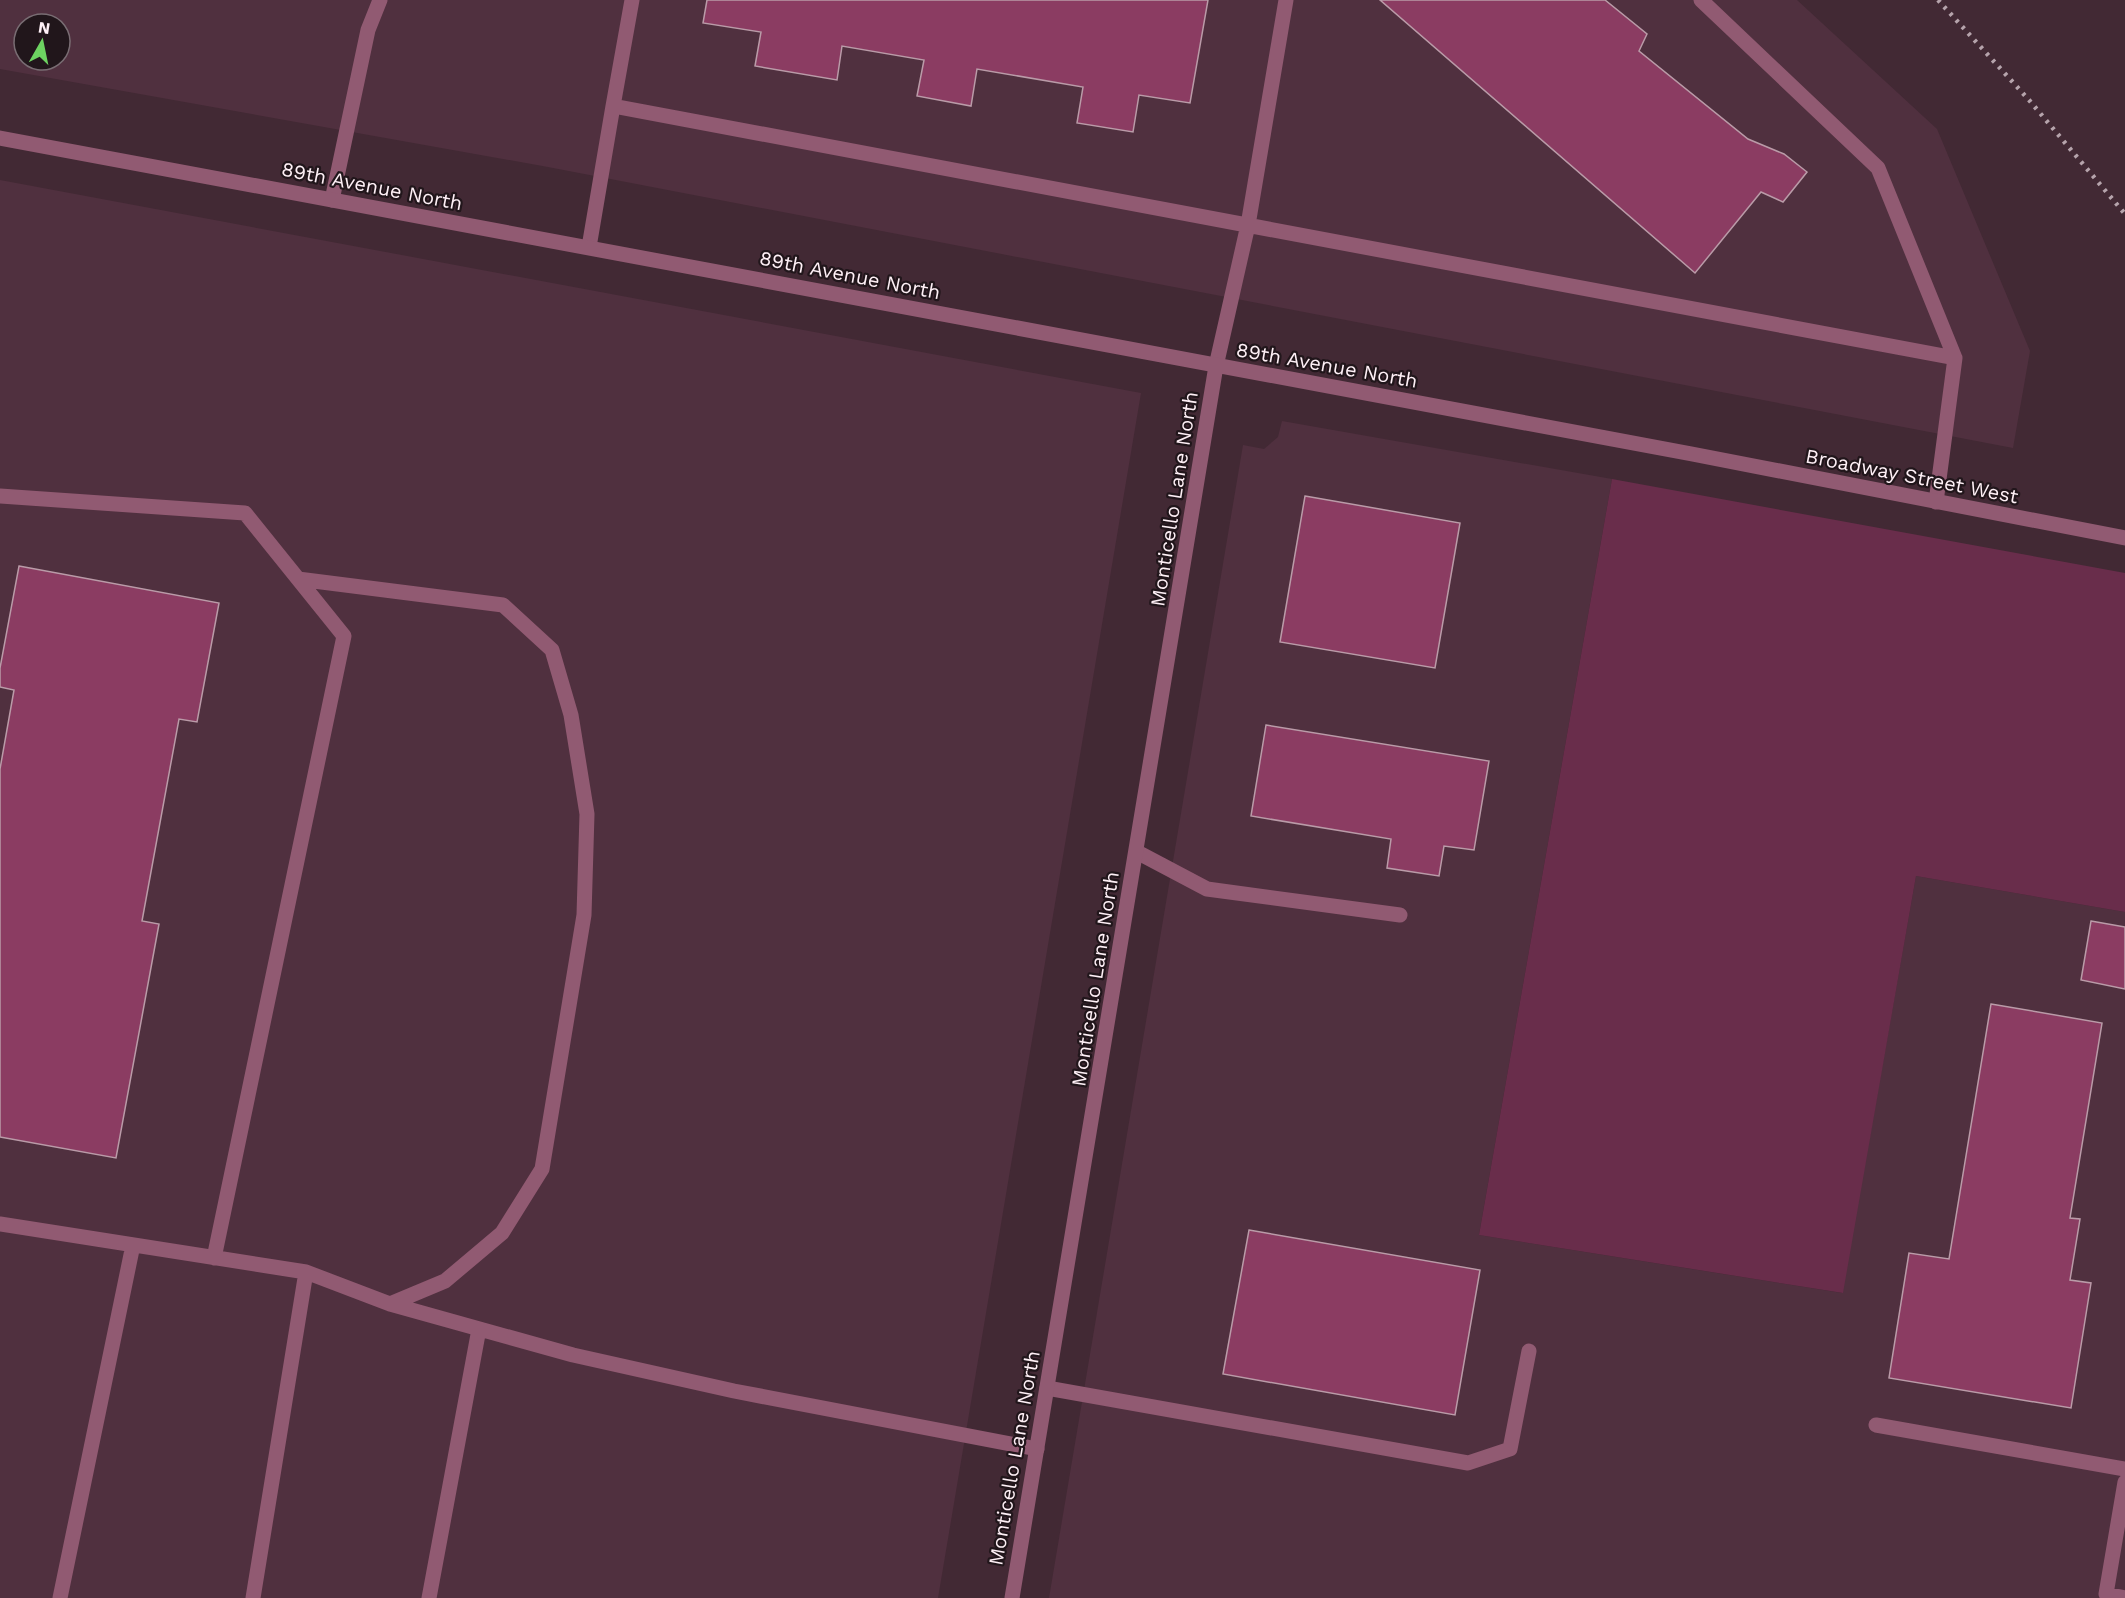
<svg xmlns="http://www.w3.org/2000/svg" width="2125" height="1598" font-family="'Work Sans',sans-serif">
	<rect width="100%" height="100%" fill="#422934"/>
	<path fill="#50303f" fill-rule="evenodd" d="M0 0H1797L1937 129 2030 351 2013 448 548 167 0 69ZM24 24H60V60H24Z
		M0 180 1141 393 938 1598H0Z
		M1282 421 1612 479 1479 1235 1842 1293 1916 876 2125 912V1598H1049L1243 445 1264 449 1278 437Z"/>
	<path fill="#692d4b" d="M1612 479 2125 573V912L1916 876 1843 1293 1479 1235Z"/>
	<path fill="#8b3c62" stroke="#ba9ba8" stroke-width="1.5" d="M707 0H1208L1190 103 1139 95 1133 132 1077 123 1083 87 977 69 971 106 917 96 924 60 842 46 837 80 755 66 761 32 703 23Z
		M1380 0H1605L1647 34 1639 51 1748 139 1784 154 1807 172 1783 202 1761 192 1695 273Z
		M1305 496 1460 523 1435 668 1280 642Z
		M19 566 219 603 197 722 179 719 142 921 159 924 116 1158 0 1137V769L14 690 0 687V668Z
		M1266 725 1489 761 1474 850 1444 846 1439 876 1387 868 1391 839 1251 816Z
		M2091 921 2125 927V989L2081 980Z
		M1991 1004 2102 1023 2070 1218 2080 1219 2070 1280 2091 1283 2071 1408 1889 1378 1909 1253 1949 1259Z
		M1249 1230 1480 1270 1455 1415 1223 1374Z"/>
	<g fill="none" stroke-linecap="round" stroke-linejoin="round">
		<path stroke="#915a72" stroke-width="15" d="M1701 0 1878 168 1955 358
			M613 106 632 0
			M332 200 368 30 380 0
			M589 247 613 106 1955 358 1936 502
			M1216 366 1248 225 1286 0
			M0 496 245 513 344 636 214 1258
			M298 579 503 605 552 650 571 715 587 814 584 915 542 1169 502 1233 445 1281 390 1304
			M1137 852 1207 889 1400 915
			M0 1224 306 1272 390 1304 573 1355 734 1391 1037 1449
			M1047 1388 1468 1463 1510 1449 1529 1351
			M1876 1425 2125 1469
			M2125 1482 2106 1594 2125 1598
			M60 1598 133 1245
			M253 1598 306 1272
			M429 1598 479 1329"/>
		<path stroke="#915a72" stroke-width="15" d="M0 138 1692 454 2125 538
			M1012 1598 1216 366"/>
		<path stroke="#b6a4ac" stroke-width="4.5" stroke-dasharray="3 6" stroke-linecap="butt" d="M1938 0 2029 100 2125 214"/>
	</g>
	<g text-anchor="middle" stroke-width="4.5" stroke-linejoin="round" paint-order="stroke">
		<g font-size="20" fill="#fef0f6" stroke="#21161b">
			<text transform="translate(372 186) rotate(11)" y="7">89th Avenue North</text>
			<text transform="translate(850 275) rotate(11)" y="7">89th Avenue North</text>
			<text transform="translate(1327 365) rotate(10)" y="7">89th Avenue North</text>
			<text transform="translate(1912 476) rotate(11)" y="7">Broadway Street West</text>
			<text transform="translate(1174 499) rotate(-81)" y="7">Monticello Lane North</text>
			<text transform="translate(1095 979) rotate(-81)" y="7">Monticello Lane North</text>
			<text transform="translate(1014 1458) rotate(-80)" y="7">Monticello Lane North</text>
		</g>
	</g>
	<g transform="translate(42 42) rotate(9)"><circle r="28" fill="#21161b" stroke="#796d73" stroke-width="1.5"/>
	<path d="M0-4.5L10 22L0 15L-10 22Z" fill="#6dd361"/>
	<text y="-9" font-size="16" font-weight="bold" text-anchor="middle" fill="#fef0f6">N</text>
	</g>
</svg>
